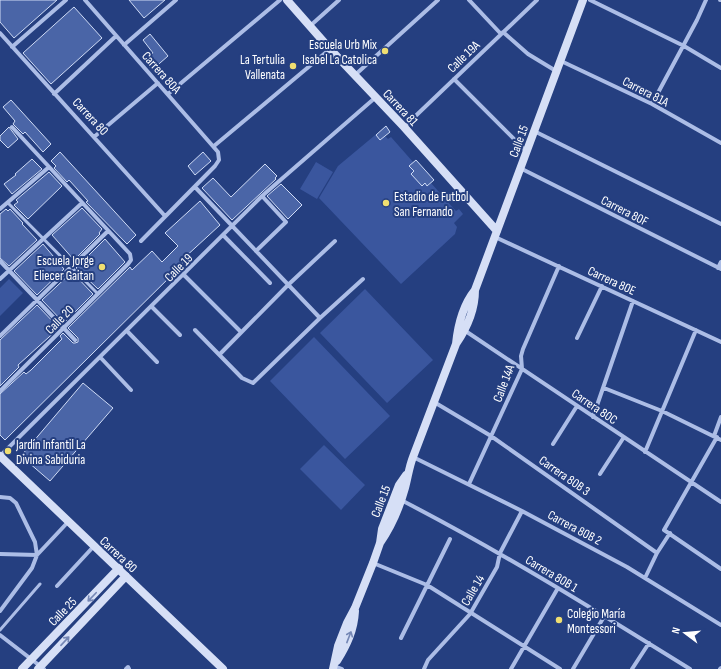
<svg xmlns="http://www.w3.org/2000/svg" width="721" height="669" font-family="'Sofia Sans Condensed',sans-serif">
	<rect width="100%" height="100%" fill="#253f80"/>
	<path fill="#3a569e" d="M386 126 390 132 385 136 388 139 391 137 413 162 416 160 417 162 434 180 431 183 455 210 456 211 459 209 463 214 454 223 457 227 455 234 401 284 319 198 338 166Z
		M316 162 333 172 317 199 300 189Z
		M9 279 23 293 0 316V288Z
		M365 289 433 360 387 403 320 333Z
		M314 337 390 416 345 459 270 381Z
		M324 445 365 485 341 510 300 469Z"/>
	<path fill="#4a65a7" stroke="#cfdbf5" d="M0 0H57L14 38 0 22Z
		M129 0H165L144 18Z
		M74 7 102 38 51 84 23 53Z
		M150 34 168 56 152 70 144 60 153 53 143 40Z
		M11 100 51 144 43 152 25 132 23 134 13 124 15 121 3 107Z
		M386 126 390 132 380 140 376 135Z
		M9 127 18 139 8 148 0 140V136Z
		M60 152 136 235 127 244 86 202 88 201 69 180 67 182 54 168 56 166 51 161Z
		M203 152 211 161 195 175 188 166Z
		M32 159 42 169 12 194 4 184 16 175 15 174Z
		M416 160 434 180 427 186 425 183 422 186 411 174 414 171 409 166Z
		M265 164 277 176 275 178 276 179 232 220 202 188 213 178 231 197Z
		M49 172 62 186 28 219 14 205 18 202 16 200Z
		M281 184 302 205 288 219 267 196Z
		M200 201 220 225 183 259 185 261 178 267 179 268 5 440 0 435V394L24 372 26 374 31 370 62 339 60 336 63 333 73 343H75L78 342V338L68 328 130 267 132 270 152 251 162 262 178 246 165 233Z
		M82 208 102 229 99 233 100 234 74 260 52 235Z
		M6 209 8 211 10 209 23 223 22 224 37 240 9 266 0 258V214Z
		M105 239 125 262 98 289 76 268Z
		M43 244 64 269 37 295 14 271Z
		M72 272 93 294 64 323 42 300Z
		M37 305 59 328 18 365 19 367 0 386V340Z
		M83 383 113 408 50 481 21 456Z"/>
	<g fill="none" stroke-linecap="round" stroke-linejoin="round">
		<path stroke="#acbde6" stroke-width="3" d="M8 203 98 294
			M0 630 40 584"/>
		<path stroke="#acbde6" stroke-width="4" d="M85 0 218 152 219 160 215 166 141 241
			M469 0 501 34
			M590 0 684 46 721 68
			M720 0H721
			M310 26 339 0
			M503 32 528 54 556 71
			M0 33 165 216
			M124 45 176 0
			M12 47 66 0
			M561 61 652 104 721 143
			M355 75 438 0
			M454 79 526 151
			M54 94 116 36
			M168 94 280 0
			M652 104 697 20 706 0
			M404 127 537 0
			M534 131 721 224
			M94 137 158 83
			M214 146 330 49
			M520 168 721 269
			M195 187 320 318
			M0 209 49 167
			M223 235 270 283
			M495 237 721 342
			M256 251 286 222 262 196
			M0 261 75 340
			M718 268 721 262
			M184 275 241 332
			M0 279 82 203
			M152 307 180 335
			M195 330 242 378 253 383 320 318 363 279
			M464 330 721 502
			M127 331 157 362
			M0 336 108 231
			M577 338 602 286
			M220 354 288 285 335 241
			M100 357 131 390
			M604 388 662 411 721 440
			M0 391 128 264 131 260 130 254 12 127
			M434 402 491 436 657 553
			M593 417 633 301
			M714 436 721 417
			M717 437 664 530 721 569
			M553 444 577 406
			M645 452 696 330
			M0 456 262 196 376 97
			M413 457 522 511 627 567 721 625
			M600 474 624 437
			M469 484 522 369 521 356 523 349 559 266
			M0 497 10 498 16 503 35 542 37 555
			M401 500C500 551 595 610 690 669
			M0 554 37 555
			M373 563 427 585 560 669
			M645 578 657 553 670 533
			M57 586 94 546
			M0 611 32 568 37 555 68 522
			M0 635 44 669
			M401 638 450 539
			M334 666 342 669
			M126 669 128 667 129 669
			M424 669 428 660 470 614 497 567 500 553 522 511
			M511 669 558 588
			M573 669 605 615
			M632 669 649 643
			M720 669 721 668"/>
		<path stroke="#d6dff6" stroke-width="8" d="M287 0 330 49 404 127 497 231
			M456 344C458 324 463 305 475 290L583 0
			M0 456 223 669
			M380 543C391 527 400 506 405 488 408 477 409 467 413 457L456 344C467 328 475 309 475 290
			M337 661C347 645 354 630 355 611
			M22 669 119 568
			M38 669 126 576
			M333 669 338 646 347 623 355 608 373 563 380 543 382 529 399 485 406 475"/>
	</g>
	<defs><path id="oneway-shaft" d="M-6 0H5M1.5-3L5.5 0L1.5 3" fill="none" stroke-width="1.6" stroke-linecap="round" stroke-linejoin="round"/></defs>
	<g stroke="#7587b5">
		<use href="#oneway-shaft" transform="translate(92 597) rotate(134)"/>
		<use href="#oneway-shaft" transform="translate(349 637) rotate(-69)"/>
		<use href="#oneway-shaft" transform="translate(65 641) rotate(-47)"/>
	</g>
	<g fill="#f0df71" stroke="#253f80" stroke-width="1.5">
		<circle cx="385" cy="51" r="4"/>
		<circle cx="293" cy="66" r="4"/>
		<circle cx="386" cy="203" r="4"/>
		<circle cx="102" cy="267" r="4"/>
		<circle cx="8" cy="451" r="4"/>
		<circle cx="559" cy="620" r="4"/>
	</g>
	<g text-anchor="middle" stroke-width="4" stroke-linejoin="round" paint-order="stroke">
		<g font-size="13" fill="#fff" stroke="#253f80" text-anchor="end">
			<text x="377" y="49">Escuela Urb Mix<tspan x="377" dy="15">Isabel La Catolica</tspan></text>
			<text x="285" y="64">La Tertulia<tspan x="285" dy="15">Vallenata</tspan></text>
			<text x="394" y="201" text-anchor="start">Estadio de Futbol<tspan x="394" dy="15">San Fernando</tspan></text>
			<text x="94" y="265">Escuela Jorge<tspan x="94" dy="15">Eliecer Gaitan</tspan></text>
			<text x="16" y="449" text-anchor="start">Jardín Infantil La<tspan x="16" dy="15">Divina Sabiduria</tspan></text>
			<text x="567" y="618" text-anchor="start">Colegio María<tspan x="567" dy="15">Montessori</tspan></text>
		</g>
		<g font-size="13" fill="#fff" stroke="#253f80">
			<text transform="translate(463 56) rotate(-44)" y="5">Calle 19A</text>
			<text transform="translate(162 72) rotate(48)" y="5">Carrera 80A</text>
			<text transform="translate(646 91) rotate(27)" y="5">Carrera 81A</text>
			<text transform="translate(401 107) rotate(47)" y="5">Carrera 81</text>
			<text transform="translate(91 116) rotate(47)" y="5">Carrera 80</text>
			<text transform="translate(518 141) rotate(-70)" y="5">Calle 15</text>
			<text transform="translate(625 210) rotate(27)" y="5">Carrera 80F</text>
			<text transform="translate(178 267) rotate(-45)" y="5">Calle 19</text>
			<text transform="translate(612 280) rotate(25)" y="5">Carrera 80E</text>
			<text transform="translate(59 319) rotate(-45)" y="5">Calle 20</text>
			<text transform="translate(503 383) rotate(-69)" y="5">Calle 14A</text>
			<text transform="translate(595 406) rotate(34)" y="5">Carrera 80C</text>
			<text transform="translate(565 475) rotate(35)" y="5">Carrera 80B 3</text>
			<text transform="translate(380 501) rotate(-69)" y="5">Calle 15</text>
			<text transform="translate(575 527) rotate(28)" y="5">Carrera 80B 2</text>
			<text transform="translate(119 554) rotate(43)" y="5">Carrera 80</text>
			<text transform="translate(552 573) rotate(31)" y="5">Carrera 80B 1</text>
			<text transform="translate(472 590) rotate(-60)" y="5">Calle 14</text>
			<text transform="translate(62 611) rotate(-46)" y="5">Calle 25</text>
		</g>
	</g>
	<g transform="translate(685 633) rotate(286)" stroke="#253f80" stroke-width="3" paint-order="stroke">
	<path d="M0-3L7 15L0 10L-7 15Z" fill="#ffffff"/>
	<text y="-6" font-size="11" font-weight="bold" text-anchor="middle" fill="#ffffff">N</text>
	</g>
</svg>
